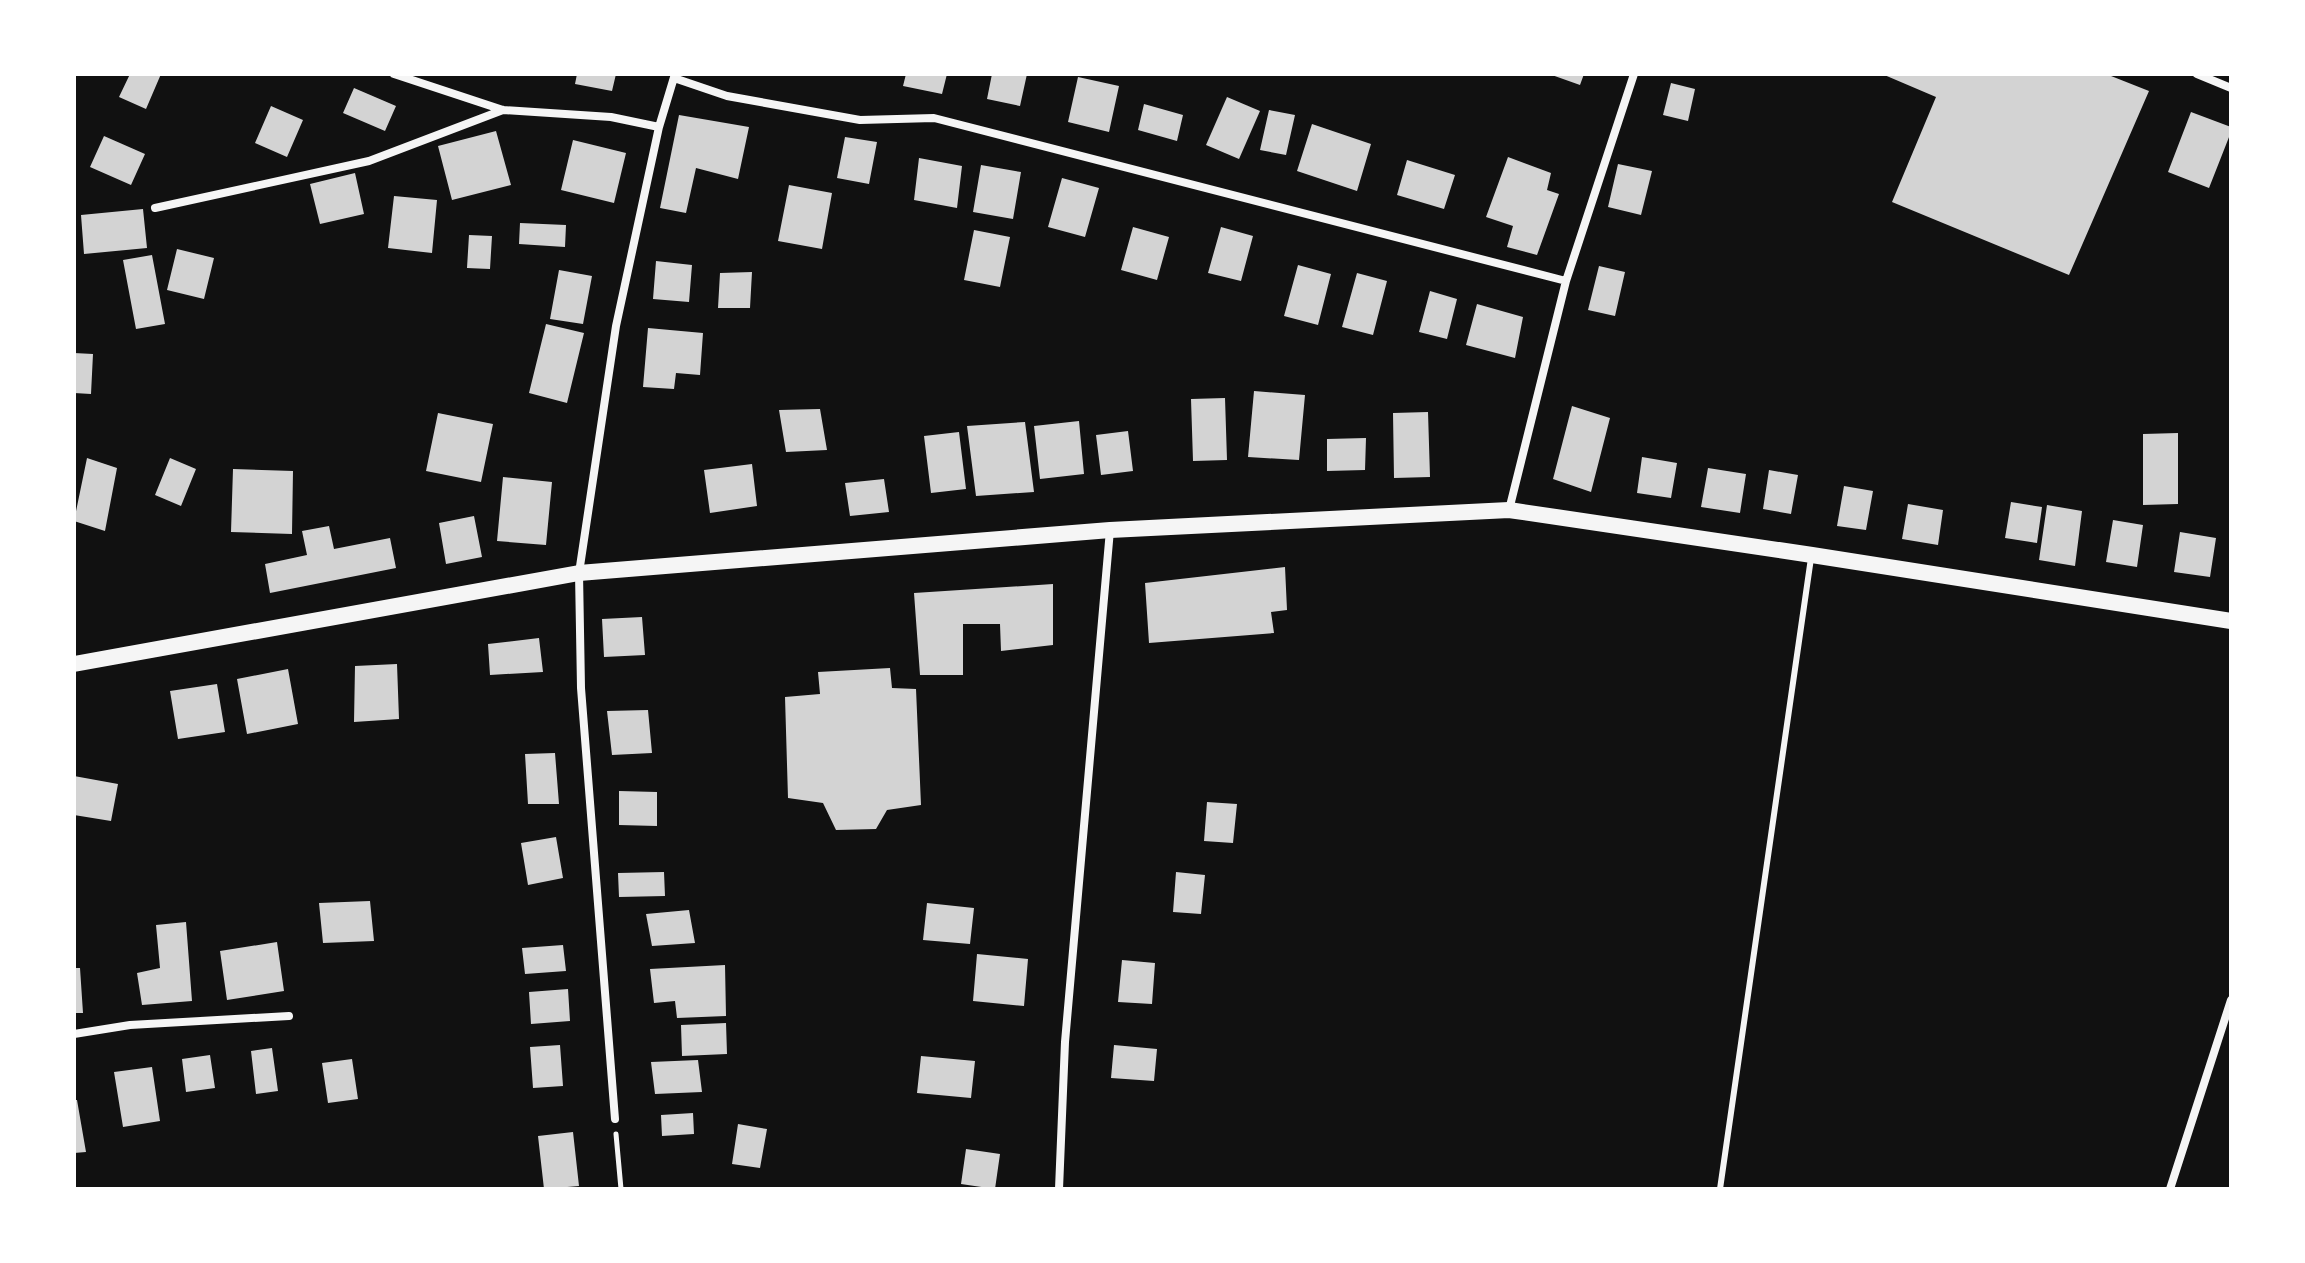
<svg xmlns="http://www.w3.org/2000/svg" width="2305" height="1263" font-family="Georgia,serif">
	<rect width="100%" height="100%" fill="#111"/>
	<path fill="#d3d3d3" d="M130 74H161L146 109 119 97Z
		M577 74H616L612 91 575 84Z
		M906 74H947L942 94 903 86Z
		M992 74H1027L1020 106 987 99Z
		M1549 74H1584L1580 85Z
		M1882 74H2106L2149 91 2069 275 1892 202 1936 97Z
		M1078 77 1119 86 1109 132 1068 122Z
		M1671 83 1695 89 1688 121 1663 115Z
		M354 88 396 106 385 131 343 113Z
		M1227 97 1260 111 1239 159 1206 145Z
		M1144 104 1183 115 1177 141 1138 130Z
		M271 106 303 120 287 157 255 143Z
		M1269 110 1295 115 1286 155 1260 150Z
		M2191 112 2231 127V132L2209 188 2168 172Z
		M679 115 749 127 738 179 696 168 686 213 660 208Z
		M1312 124 1371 144 1357 191 1297 171Z
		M496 131 511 185 452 200 438 146Z
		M104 136 145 154 131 185 90 167Z
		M845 137 877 142 869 184 837 178Z
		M573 140 626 153 614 203 561 190Z
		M1508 157 1551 173 1547 190 1559 194 1537 255 1507 247 1513 226 1486 217Z
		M919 158 962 166 957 208 914 200Z
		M1407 160 1455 175 1444 209 1397 195Z
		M1618 164 1652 171 1641 215 1608 207Z
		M981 165 1021 172 1013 219 973 212Z
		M355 173 364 214 320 224 310 184Z
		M1062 178 1099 188 1085 237 1048 227Z
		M789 185 832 193 822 249 778 241Z
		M394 196 437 200 432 253 388 248Z
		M143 209 147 248 84 254 81 215Z
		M520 223 566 225 565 247 519 244Z
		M1133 227 1169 237 1157 280 1121 270Z
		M1221 227 1253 236 1241 281 1208 273Z
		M974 230 1010 237 1000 287 964 280Z
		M469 235 492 236 490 269 467 268Z
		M177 249 214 258 204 299 167 290Z
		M152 255 165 324 136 329 123 260Z
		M656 261 692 265 689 302 653 299Z
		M1298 265 1331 274 1318 325 1284 316Z
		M1599 266 1625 272 1615 316 1588 310Z
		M559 270 592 276 583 324 550 319Z
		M752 272 750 308H718L720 273Z
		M1357 273 1387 281 1373 335 1342 327Z
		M1430 291 1457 299 1447 339 1419 332Z
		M1477 304 1523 317 1515 358 1466 345Z
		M546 324 584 333 567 403 529 393Z
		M648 328 703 333 700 375 676 373 674 389 643 387Z
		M74 353 93 354 91 394 74 393Z
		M1254 391 1305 395 1299 460 1248 457Z
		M1225 398 1227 460 1193 461 1191 399Z
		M1572 406 1610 418 1591 492 1553 479Z
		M820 409 827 450 786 452 779 410Z
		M1428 412 1430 477 1394 478 1393 413Z
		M438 413 493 424 481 482 426 471Z
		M1079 421 1084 474 1040 479 1034 426Z
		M1025 422 1034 492 976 496 967 426Z
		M1128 431 1133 471 1101 475 1096 435Z
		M959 432 966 489 931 493 924 436Z
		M2178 433V504L2143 505V434Z
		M1366 438 1365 470 1327 471V439Z
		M1642 457 1677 463 1671 498 1637 493Z
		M87 458 117 468 105 531 74 521Z
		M170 458 196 469 181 506 155 495Z
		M752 464 757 506 710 513 704 470Z
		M1708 468 1746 474 1740 513 1701 507Z
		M233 469 293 471 292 534 231 532Z
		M1769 470 1798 475 1791 514 1763 509Z
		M503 477 552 482 546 545 497 541Z
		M884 479 889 512 850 516 845 483Z
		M1844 486 1873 491 1866 530 1837 526Z
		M2011 502 2042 507 2037 543 2005 538Z
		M1908 504 1943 510 1938 545 1902 539Z
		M2047 505 2082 511 2075 566 2039 560Z
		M474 516 482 557 446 564 439 523Z
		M2113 520 2143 525 2137 567 2106 562Z
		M329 526 334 549 390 538 396 568 270 593 265 564 307 555 302 531Z
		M2180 532 2216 538 2210 577 2174 572Z
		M1285 567 1287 610 1271 612 1274 633 1149 643 1145 583Z
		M1053 584V645L1001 651 1000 624H963V675H920L914 593Z
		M642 617 645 655 604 657 602 619Z
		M539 638 543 672 490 675 488 644Z
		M397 664 399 719 354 722 355 666Z
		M890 668 892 688 916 689 921 805 887 810 876 829 836 830 823 803 788 798 785 697 820 694 818 672Z
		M288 669 298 724 247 734 237 679Z
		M217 684 225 732 178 739 170 691Z
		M648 710 652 753 612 755 607 711Z
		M555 753 559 804H528L525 754Z
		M74 776 118 784 111 821 74 815Z
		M619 791 657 792V826L619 825Z
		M1207 802 1237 804 1233 843 1204 841Z
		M556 837 563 878 528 885 521 843Z
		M664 872 665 896 619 897 618 873Z
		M1176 872 1205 875 1201 914 1173 912Z
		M370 901 374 941 323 943 319 903Z
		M927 903 974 908 970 944 923 940Z
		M689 910 695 943 652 946 646 914Z
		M186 922 192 1001 142 1005 137 973 160 968 156 925Z
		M277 942 284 991 227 1000 220 951Z
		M563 945 566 971 525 974 522 948Z
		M977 954 1028 959 1024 1006 973 1001Z
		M1122 960 1155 963 1152 1004 1118 1002Z
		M725 965 726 1016 677 1018 675 1001 654 1003 650 969Z
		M74 968H80L83 1013H74Z
		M568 989 570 1021 531 1024 529 992Z
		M726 1023 727 1054 682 1056 681 1025Z
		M560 1045 563 1086 533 1088 530 1047Z
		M1114 1045 1157 1049 1154 1081 1111 1078Z
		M272 1048 278 1091 256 1094 251 1051Z
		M210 1055 215 1088 186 1092 182 1059Z
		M921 1056 975 1061 971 1098 917 1093Z
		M352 1059 358 1099 328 1103 322 1063Z
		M698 1060 702 1092 655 1094 651 1062Z
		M152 1067 160 1121 123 1127 114 1072Z
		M74 1100H77L86 1152 74 1153Z
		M693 1113 694 1134 662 1136 661 1115Z
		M738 1124 767 1129 760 1168 732 1164Z
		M573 1132 579 1186 544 1189 538 1136Z
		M966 1149 1000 1154 995 1189 961 1184Z"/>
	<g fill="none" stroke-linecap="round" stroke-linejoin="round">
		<path stroke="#f5f5f5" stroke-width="5" d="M616 1134 621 1189"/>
		<path stroke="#f5f5f5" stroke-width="6" d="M1720 1189 1811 558"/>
		<path stroke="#f5f5f5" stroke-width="8" d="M394 74 503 110 611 117 659 127
			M2197 74 2231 88
			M674 78 727 96 860 120 934 118 1566 281
			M155 208 369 161 503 110
			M1509 510 1566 281 1634 74
			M74 1034 130 1025 289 1016
			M615 1119 581 688 579 573 616 326 659 127 675 74
			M1059 1189 1065 1042 1110 530
			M2170 1189 2231 1000"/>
		<path stroke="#f5f5f5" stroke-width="16" d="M74 664 579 573 1110 530 1509 510 1812 555 2231 621"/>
	</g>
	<rect width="2305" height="1263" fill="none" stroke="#ffffff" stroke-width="152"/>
</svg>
